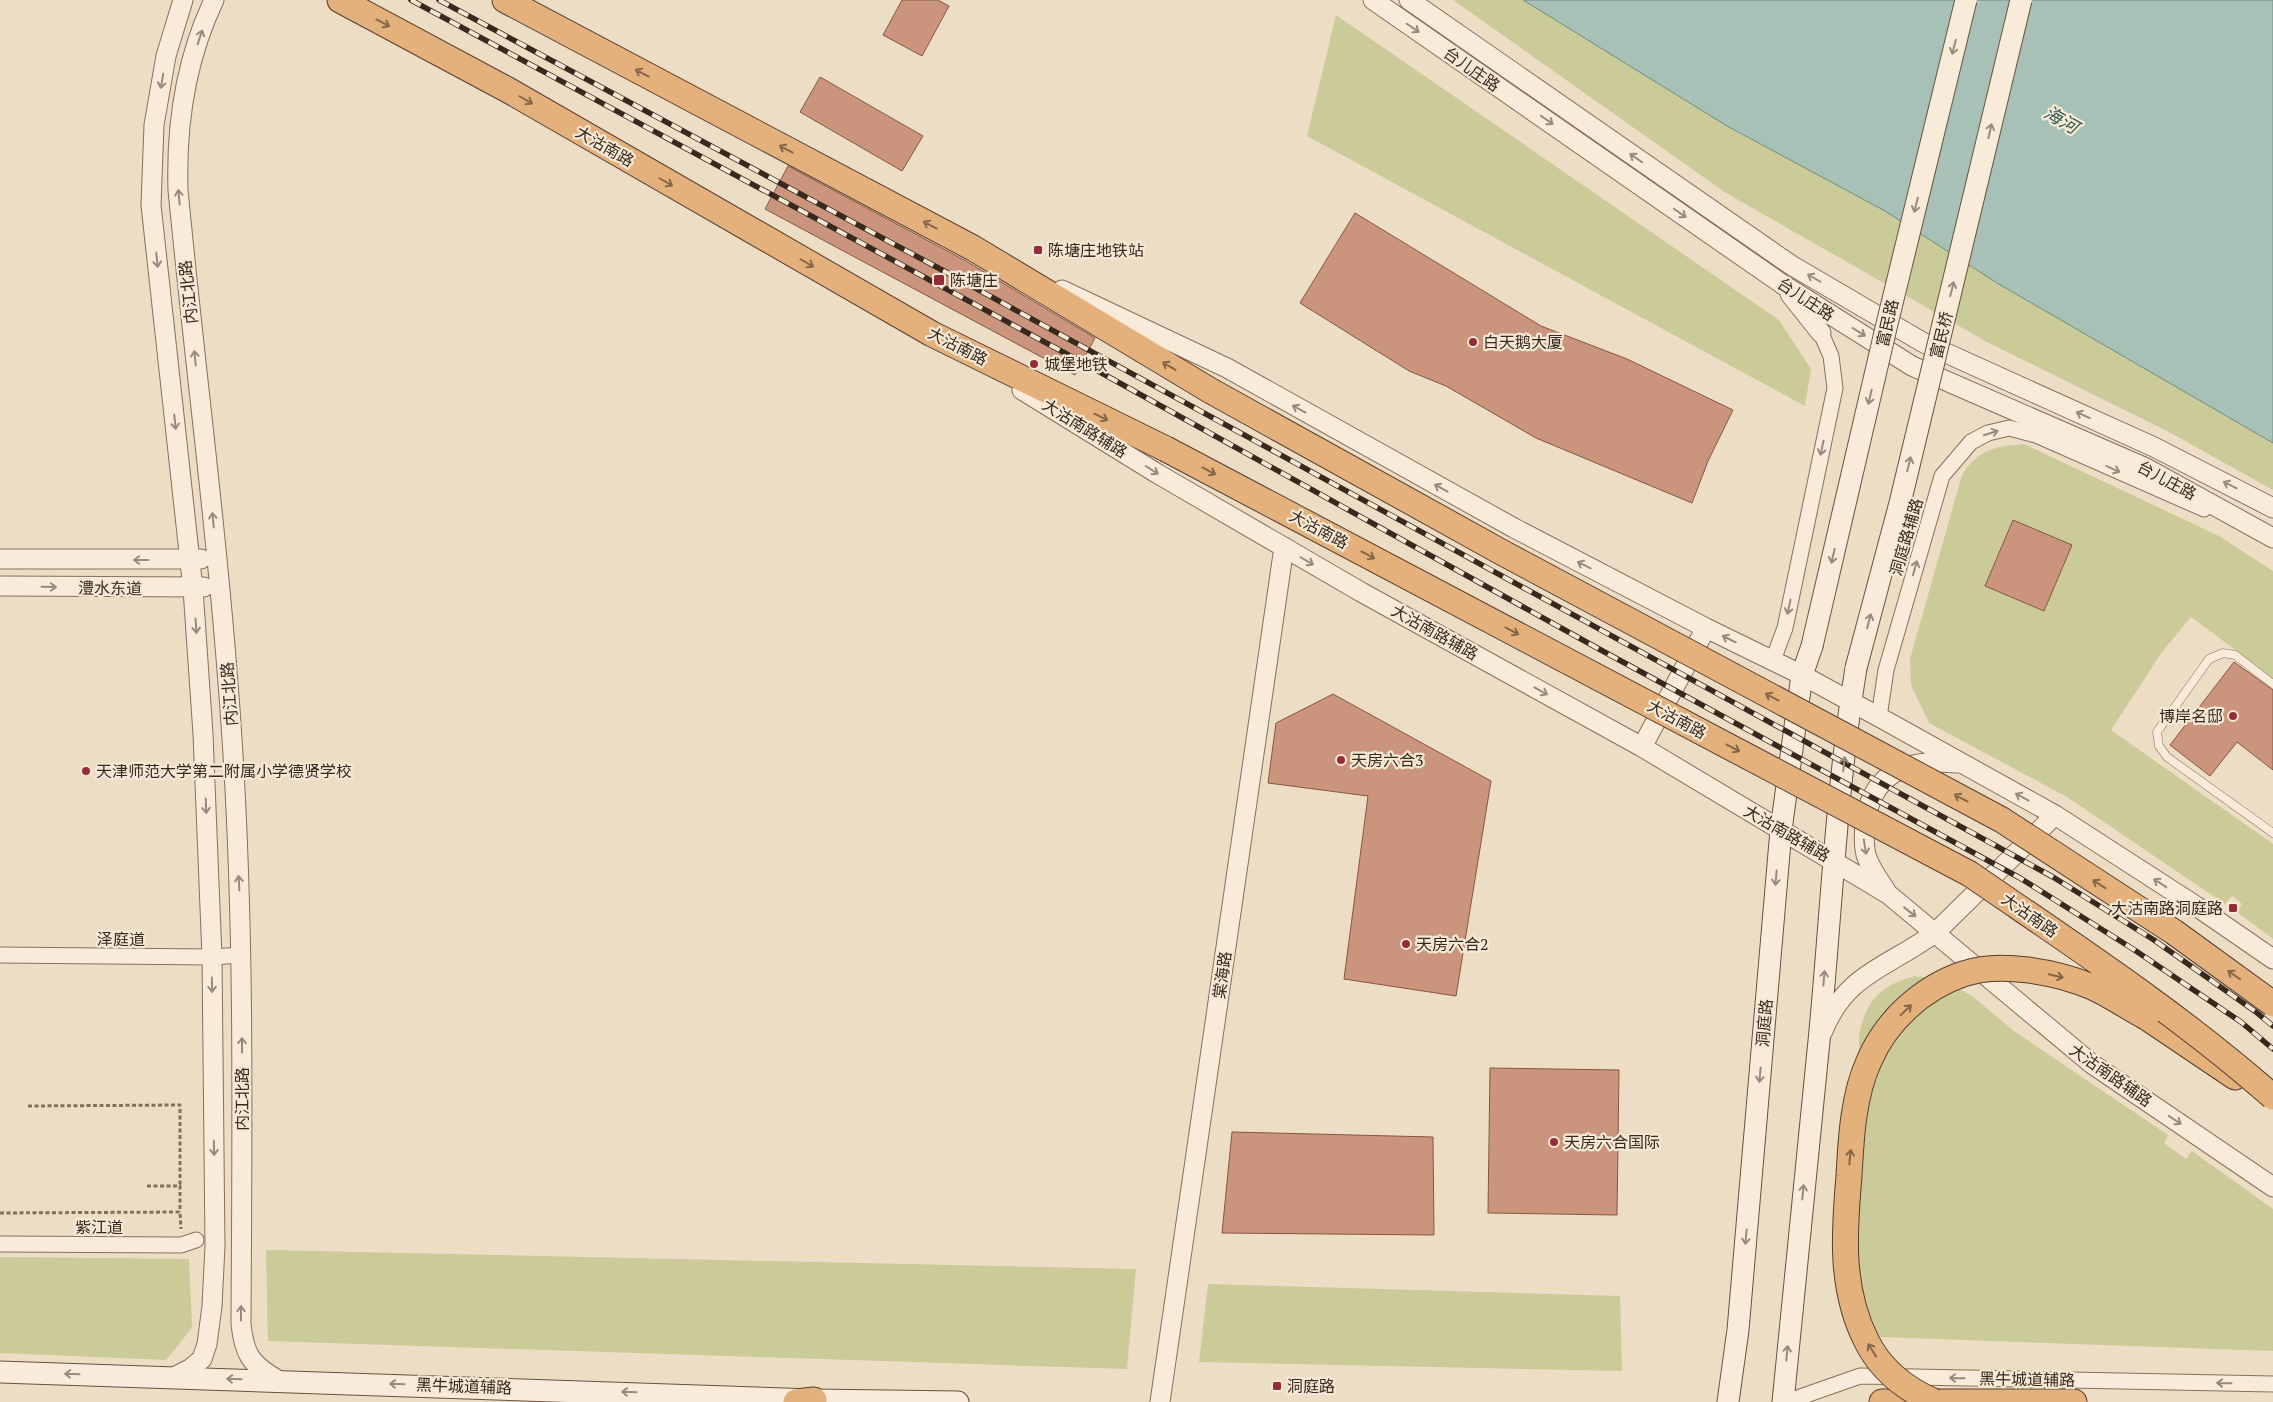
<svg xmlns="http://www.w3.org/2000/svg" width="2273" height="1402" font-family="'PT Serif','Noto Sans SC',serif">
	<rect width="100%" height="100%" fill="#edddc5"/>
	<path fill="#cacb99" d="M1453 0H2273V490L2169 432 1987 342 1726 193Z
		M1336 15 1779 320 1811 369 1805 406 1307 136Z
		M2024 444 2219 536 2273 571V678L2191 617 2162 652 2111 730 2273 844V939L2237 912 2242 904 2232 896 2225 904 2067 797 1929 723 1911 685 1910 659 1962 475C1978 450 1995 446 2024 444Z
		M1915 976 1944 981 1972 996 2014 1031 2168 1135 2164 1143 2186 1159 2192 1151 2273 1209V1351L1880 1337 1872 1328 1865 1307 1858 1266 1859 1036C1865 1001 1881 985 1915 976Z
		M266 1250 1136 1269 1127 1369 268 1341Z
		M0 1257 189 1259 192 1328 166 1360 0 1353Z
		M1208 1284 1620 1296 1622 1371 1199 1362Z"/>
	<path fill="#a7c1b6" stroke="#6e8f83" d="M1523 0H2273V443L1997 283 1885 211 1727 126Z"/>
	<path fill="#ca957c" stroke="#865642" d="M902 0H938L949 6 922 56 883 35Z
		M820 77 923 136 902 171 800 112Z
		M788 166 966 261 1095 338 1075 375 765 209Z
		M1355 213 1541 326 1627 359 1733 410 1708 461 1692 503 1536 438 1446 386 1409 371 1300 303Z
		M2013 520 2072 545 2044 611 1985 586Z
		M2234 662 2273 690V770L2237 742 2210 776 2170 745Z
		M1333 694 1491 781 1456 996 1344 979 1368 796 1268 783 1276 723Z
		M1490 1068 1619 1070 1617 1215 1488 1213Z
		M1232 1132 1433 1137 1434 1235 1222 1233Z"/>
	<g fill="none" stroke-linecap="round" stroke-linejoin="round">
		<g stroke="#886f5c" stroke-width="9">
			<path id="service" d="M2273 684 2235 655 2223 653 2209 659 2157 732 2159 746 2167 757 2273 833"/>
		</g>
		<g stroke="#886f5c" stroke-width="17">
			<path id="minor" d="M1773 660 1785 628 1835 388 1831 356 1821 333
				M1879 717 1886 670 1942 476 1971 442 1988 433 2009 428 2036 435 2204 509
				M0 955 212 957 242 955
				M0 1244 181 1245 196 1240
				M1786 1402 1860 1376 2273 1384"/>
		</g>
		<g stroke="#886f5c" stroke-width="21">
			<path id="tertiary" d="M214 0C186 59 176 126 178 190 195 368 219 546 231 724 245 924 242 1124 241 1324 244 1354 251 1365 278 1380
				M1373 0 1782 284 1912 366 2146 468 2273 538
				M1409 0 1791 265 1924 343 2154 447 2273 508
				M1062 290 1227 368 1514 528 1706 628 1802 675 1879 717 2055 815 2196 906 2273 959
				M1790 294 1821 333
				M1022 390 1158 474 1361 592 1642 747 1888 894 2092 1064 2273 1187
				M0 559H201
				M0 586 204 587
				M1642 747 1706 628
				M1885 889C1878 879 1870 868 1866 855 1863 843 1864 830 1866 817 1875 769 1913 759 1957 763
				M1822 1033C1846 972 1890 967 1936 932L2055 815
				M174 1377 190 1369 202 1359 207 1344 212 1306 215 1246 212 957 203 734 193 589 151 205 154 125 166 56 183 0
				M1160 1402 1284 547"/>
		</g>
		<g stroke="#6a503f" stroke-width="23">
			<path id="secondary" d="M0 1372 814 1400 958 1402
				M1728 1402 1738 1330 1781 830 1802 675 1812 646
				M1783 1402C1794 1281 1807 1161 1819 1041 1831 917 1836 791 1856 668"/>
		</g>
		<g stroke="#563e30" stroke-width="27">
			<path id="trunk" d="M340 0 508 90 932 334 1166 449
				M505 0 973 248 1211 391
				M2146 1017 2235 1077
				M796 1402 814 1400
				M1882 1402H2074"/>
		</g>
		<path stroke="#886f5c" stroke-width="3" stroke-dasharray="4 2.5" stroke-linecap="butt" d="M28 1106 180 1105V1186
			M147 1186H180V1212
			M0 1213 180 1212 181 1229"/>
		<use href="#service" stroke="#f8ebd9" stroke-width="8"/>
		<use href="#minor" stroke="#f8ebd9" stroke-width="15"/>
		<use href="#tertiary" stroke="#f8ebd9" stroke-width="19"/>
		<use href="#secondary" stroke="#f8ebd9" stroke-width="21"/>
		<use href="#trunk" stroke="#e4b17c" stroke-width="25"/>
		<g stroke="#38291f" stroke-width="5.5">
			<path id="rail" d="M411 0 1089 366 1599 649 2020 878 2133 949 2241 1022 2273 1049
				M439 0 944 271 2053 877 2154 940 2256 1012 2273 1026"/>
		</g>
		<use href="#rail" stroke="#f5e8d5" stroke-width="4" stroke-dasharray="11" stroke-linecap="butt"/>
		<g stroke="#6a503f" stroke-width="23" stroke-linecap="butt">
			<path id="secondary-bridge" d="M1812 646 1886 328 1966 0
				M1856 668 1900 503 2021 0"/>
		</g>
		<g stroke="#563e30" stroke-width="27" stroke-linecap="butt">
			<path id="trunk-bridge" d="M1211 391 1503 553 2002 820 2174 932 2273 1004
				M1166 449 1970 874C2073 945 2179 1014 2273 1097
				M1935 1402C1905 1389 1880 1369 1866 1340 1840 1288 1844 1232 1849 1176 1851 1139 1853 1096 1869 1061 1886 1021 1922 988 1963 974 1999 961 2056 972 2090 986 2109 994 2127 1007 2146 1017"/>
		</g>
		<use href="#secondary-bridge" stroke="#f8ebd9" stroke-width="21"/>
		<use href="#trunk-bridge" stroke="#e4b17c" stroke-width="25"/>
	</g>
	<defs><path id="oneway-shaft" d="M-6 0H5M1.5-3L5.5 0L1.5 3" fill="none" stroke-width="1.6" stroke-linecap="round" stroke-linejoin="round" transform="scale(1.25)"/></defs>
	<g stroke="#856649">
		<use href="#oneway-shaft" transform="translate(383 23) rotate(28)"/>
		<use href="#oneway-shaft" transform="translate(642 73) rotate(-152)"/>
		<use href="#oneway-shaft" transform="translate(526 100) rotate(30)"/>
		<use href="#oneway-shaft" transform="translate(786 149) rotate(-152)"/>
		<use href="#oneway-shaft" transform="translate(666 182) rotate(30)"/>
		<use href="#oneway-shaft" transform="translate(930 225) rotate(-152)"/>
		<use href="#oneway-shaft" transform="translate(807 263) rotate(30)"/>
		<use href="#oneway-shaft" transform="translate(1169 366) rotate(-149)"/>
		<use href="#oneway-shaft" transform="translate(1101 417) rotate(26)"/>
		<use href="#oneway-shaft" transform="translate(1209 471) rotate(28)"/>
		<use href="#oneway-shaft" transform="translate(1368 555) rotate(28)"/>
		<use href="#oneway-shaft" transform="translate(1512 631) rotate(28)"/>
		<use href="#oneway-shaft" transform="translate(1772 697) rotate(-152)"/>
		<use href="#oneway-shaft" transform="translate(1733 748) rotate(28)"/>
		<use href="#oneway-shaft" transform="translate(1961 798) rotate(-152)"/>
		<use href="#oneway-shaft" transform="translate(2099 884) rotate(-147)"/>
		<use href="#oneway-shaft" transform="translate(2234 975) rotate(-145)"/>
		<use href="#oneway-shaft" transform="translate(2056 976) rotate(13)"/>
		<use href="#oneway-shaft" transform="translate(1906 1010) rotate(-44)"/>
		<use href="#oneway-shaft" transform="translate(1850 1157) rotate(-85)"/>
		<use href="#oneway-shaft" transform="translate(1872 1350) rotate(-122)"/>
	</g>
	<g stroke="#988a7c">
		<use href="#oneway-shaft" transform="translate(1413 28) rotate(35)"/>
		<use href="#oneway-shaft" transform="translate(200 37) rotate(-72)"/>
		<use href="#oneway-shaft" transform="translate(1954 47) rotate(104)"/>
		<use href="#oneway-shaft" transform="translate(162 81) rotate(100)"/>
		<use href="#oneway-shaft" transform="translate(1547 120) rotate(35)"/>
		<use href="#oneway-shaft" transform="translate(1990 131) rotate(-77)"/>
		<use href="#oneway-shaft" transform="translate(1636 158) rotate(-145)"/>
		<use href="#oneway-shaft" transform="translate(179 197) rotate(-95)"/>
		<use href="#oneway-shaft" transform="translate(1916 205) rotate(104)"/>
		<use href="#oneway-shaft" transform="translate(1680 213) rotate(35)"/>
		<use href="#oneway-shaft" transform="translate(157 260) rotate(84)"/>
		<use href="#oneway-shaft" transform="translate(1814 278) rotate(-150)"/>
		<use href="#oneway-shaft" transform="translate(1952 289) rotate(-76)"/>
		<use href="#oneway-shaft" transform="translate(1859 332) rotate(32)"/>
		<use href="#oneway-shaft" transform="translate(195 358) rotate(-96)"/>
		<use href="#oneway-shaft" transform="translate(1870 397) rotate(103)"/>
		<use href="#oneway-shaft" transform="translate(1299 409) rotate(-151)"/>
		<use href="#oneway-shaft" transform="translate(2083 415) rotate(-156)"/>
		<use href="#oneway-shaft" transform="translate(175 422) rotate(84)"/>
		<use href="#oneway-shaft" transform="translate(1991 433) rotate(-18)"/>
		<use href="#oneway-shaft" transform="translate(1822 448) rotate(102)"/>
		<use href="#oneway-shaft" transform="translate(1909 464) rotate(-76)"/>
		<use href="#oneway-shaft" transform="translate(2113 469) rotate(24)"/>
		<use href="#oneway-shaft" transform="translate(1152 470) rotate(32)"/>
		<use href="#oneway-shaft" transform="translate(2230 485) rotate(-153)"/>
		<use href="#oneway-shaft" transform="translate(1441 488) rotate(-151)"/>
		<use href="#oneway-shaft" transform="translate(213 520) rotate(-96)"/>
		<use href="#oneway-shaft" transform="translate(1833 556) rotate(103)"/>
		<use href="#oneway-shaft" transform="translate(141 560) rotate(-180)"/>
		<use href="#oneway-shaft" transform="translate(1307 561) rotate(30)"/>
		<use href="#oneway-shaft" transform="translate(1584 565) rotate(-153)"/>
		<use href="#oneway-shaft" transform="translate(1915 568) rotate(-74)"/>
		<use href="#oneway-shaft" transform="translate(49 587) rotate(1)"/>
		<use href="#oneway-shaft" transform="translate(1789 607) rotate(102)"/>
		<use href="#oneway-shaft" transform="translate(1869 621) rotate(-75)"/>
		<use href="#oneway-shaft" transform="translate(196 626) rotate(86)"/>
		<use href="#oneway-shaft" transform="translate(1729 639) rotate(-154)"/>
		<use href="#oneway-shaft" transform="translate(1541 691) rotate(29)"/>
		<use href="#oneway-shaft" transform="translate(1844 764) rotate(-84)"/>
		<use href="#oneway-shaft" transform="translate(2022 797) rotate(-151)"/>
		<use href="#oneway-shaft" transform="translate(206 806) rotate(88)"/>
		<use href="#oneway-shaft" transform="translate(1865 847) rotate(81)"/>
		<use href="#oneway-shaft" transform="translate(1776 878) rotate(95)"/>
		<use href="#oneway-shaft" transform="translate(239 883) rotate(-93)"/>
		<use href="#oneway-shaft" transform="translate(2160 883) rotate(-147)"/>
		<use href="#oneway-shaft" transform="translate(1910 912) rotate(38)"/>
		<use href="#oneway-shaft" transform="translate(1824 978) rotate(-85)"/>
		<use href="#oneway-shaft" transform="translate(212 985) rotate(89)"/>
		<use href="#oneway-shaft" transform="translate(242 1045) rotate(-90)"/>
		<use href="#oneway-shaft" transform="translate(1760 1075) rotate(95)"/>
		<use href="#oneway-shaft" transform="translate(2175 1120) rotate(34)"/>
		<use href="#oneway-shaft" transform="translate(214 1148) rotate(89)"/>
		<use href="#oneway-shaft" transform="translate(1803 1192) rotate(-84)"/>
		<use href="#oneway-shaft" transform="translate(1746 1237) rotate(95)"/>
		<use href="#oneway-shaft" transform="translate(241 1313) rotate(-90)"/>
		<use href="#oneway-shaft" transform="translate(1787 1353) rotate(-85)"/>
		<use href="#oneway-shaft" transform="translate(72 1374) rotate(-178)"/>
		<use href="#oneway-shaft" transform="translate(1957 1378) rotate(-179)"/>
		<use href="#oneway-shaft" transform="translate(234 1379) rotate(-178)"/>
		<use href="#oneway-shaft" transform="translate(2224 1383) rotate(-179)"/>
		<use href="#oneway-shaft" transform="translate(397 1384) rotate(-178)"/>
		<use href="#oneway-shaft" transform="translate(629 1392) rotate(-178)"/>
	</g>
	<g fill="#952d39" stroke="#f5e8d5" stroke-width="2">
		<rect x="1033" y="245" width="10" height="10" rx="2.5"/>
		<rect x="933" y="274" width="12" height="12" rx="2.5"/>
		<circle cx="1473" cy="342" r="5"/>
		<circle cx="1034" cy="364" r="5"/>
		<circle cx="2233" cy="716" r="5"/>
		<circle cx="1341" cy="760" r="5"/>
		<circle cx="86" cy="771" r="5"/>
		<rect x="2228" y="903" width="10" height="10" rx="2.5"/>
		<circle cx="1406" cy="944" r="5"/>
		<circle cx="1554" cy="1142" r="5"/>
		<rect x="1272" y="1381" width="10" height="10" rx="2.5"/>
	</g>
	<g text-anchor="middle" stroke-width="4.5" stroke-linejoin="round" paint-order="stroke">
		<g font-size="16" fill="#38291f" stroke="#f5e8d5">
			<text transform="translate(1472 69) rotate(35)" y="6">台儿庄路</text>
			<text transform="translate(605 146) rotate(30)" y="6">大沽南路</text>
			<text transform="translate(188 292) rotate(-96)" y="6">内江北路</text>
			<text transform="translate(1806 299) rotate(33)" y="6">台儿庄路</text>
			<text transform="translate(1887 323) rotate(-77)" y="6">富民路</text>
			<text transform="translate(1941 335) rotate(-76)" y="6">富民桥</text>
			<text transform="translate(958 346) rotate(27)" y="6">大沽南路</text>
			<text transform="translate(1085 428) rotate(32)" y="6">大沽南路辅路</text>
			<text transform="translate(2167 480) rotate(28)" y="6">台儿庄路</text>
			<text transform="translate(1319 529) rotate(28)" y="6">大沽南路</text>
			<text transform="translate(1906 537) rotate(-74)" y="6">洞庭路辅路</text>
			<text transform="translate(110 588) rotate(1)" y="6">澧水东道</text>
			<text transform="translate(1435 632) rotate(29)" y="6">大沽南路辅路</text>
			<text transform="translate(229 694) rotate(-94)" y="6">内江北路</text>
			<text transform="translate(1677 719) rotate(28)" y="6">大沽南路</text>
			<text transform="translate(1787 833) rotate(30)" y="6">大沽南路辅路</text>
			<text transform="translate(2030 915) rotate(35)" y="6">大沽南路</text>
			<text x="121" y="945">泽庭道</text>
			<text transform="translate(1222 975) rotate(-82)" y="6">棠海路</text>
			<text transform="translate(1764 1023) rotate(-85)" y="6">洞庭路</text>
			<text transform="translate(2111 1075) rotate(35)" y="6">大沽南路辅路</text>
			<text transform="translate(242 1099) rotate(-90)" y="6">内江北路</text>
			<text x="99" y="1233">紫江道</text>
			<text transform="translate(2027 1379) rotate(1)" y="6">黑牛城道辅路</text>
			<text transform="translate(464 1386) rotate(2)" y="6">黑牛城道辅路</text>
		</g>
		<g font-size="16" fill="#38291f" stroke="#f5e8d5" text-anchor="start">
			<text x="1048" y="256">陈塘庄地铁站</text>
			<text x="950" y="286">陈塘庄</text>
			<text x="1483" y="348">白天鹅大厦</text>
			<text x="1044" y="370">城堡地铁</text>
			<text x="2223" y="722" text-anchor="end">博岸名邸</text>
			<text x="1351" y="766">天房六合3</text>
			<text x="96" y="777">天津师范大学第二附属小学德贤学校</text>
			<text x="2223" y="914" text-anchor="end">大沽南路洞庭路</text>
			<text x="1416" y="950">天房六合2</text>
			<text x="1564" y="1148">天房六合国际</text>
			<text x="1287" y="1392">洞庭路</text>
		</g>
		<g font-size="18" font-style="italic" fill="#2f5851" stroke="#f5e8d5">
			<text transform="translate(2061 120) rotate(30)" y="6">海河</text>
		</g>
	</g>
</svg>
